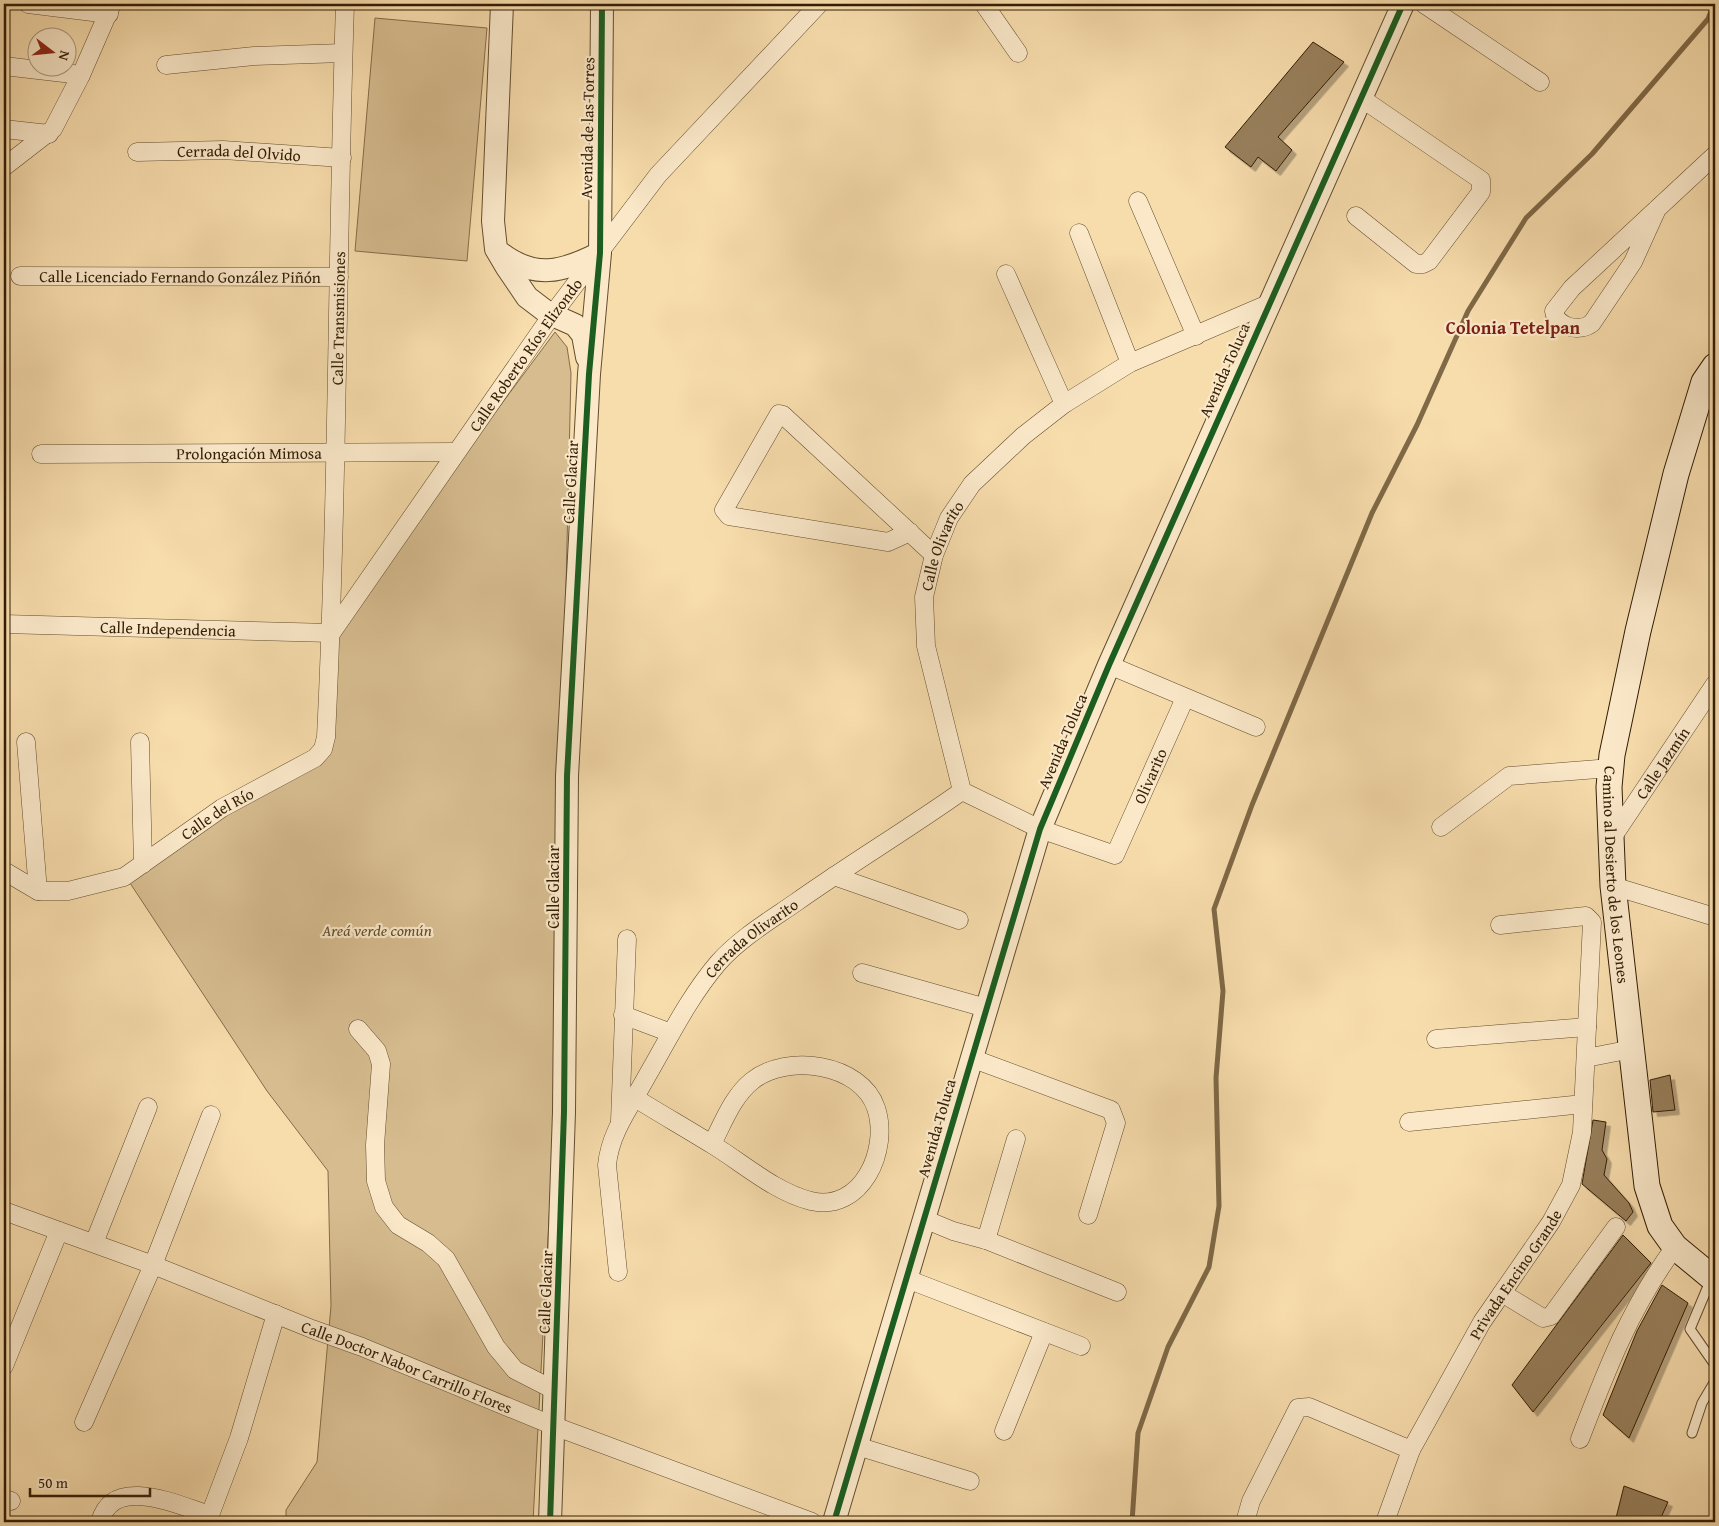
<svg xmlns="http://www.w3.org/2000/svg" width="1719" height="1526" font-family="'Gentium Book Plus',serif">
	<defs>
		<filter id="shadow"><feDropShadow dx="4.5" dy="4.5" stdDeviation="0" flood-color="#0004"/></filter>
	</defs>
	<rect width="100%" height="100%" fill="#f7dcac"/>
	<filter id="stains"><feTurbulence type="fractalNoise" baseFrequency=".004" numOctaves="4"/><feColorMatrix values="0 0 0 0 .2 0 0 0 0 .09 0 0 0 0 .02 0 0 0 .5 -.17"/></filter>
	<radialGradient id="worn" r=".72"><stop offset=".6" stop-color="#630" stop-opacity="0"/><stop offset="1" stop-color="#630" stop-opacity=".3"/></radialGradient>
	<path fill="#d6bc8f" stroke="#846c4a" d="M375 18 487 28 467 261 355 251Z
		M555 332 567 347 571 373 553 1145 533 1522H286V1510L317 1462 331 1306 328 1171 267 1091 128 880 323 749 331 633Z"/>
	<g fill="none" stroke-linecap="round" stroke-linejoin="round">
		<path stroke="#806947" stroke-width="5" d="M1132 1522 1138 1433 1168 1347 1209 1267 1219 1206 1216 1078 1223 991 1214 909 1252 805 1372 513 1417 425 1468 311 1526 218 1592 154 1708 19 1714 4"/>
	</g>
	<path fill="#98805b" stroke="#321d04" filter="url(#shadow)" d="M1313 42 1344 62 1278 137 1292 150 1276 171 1258 157 1251 167 1225 147Z
		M1670 1075 1675 1110 1653 1112 1650 1080Z
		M1593 1120 1606 1122 1602 1150 1607 1159 1604 1175 1629 1203 1633 1212 1626 1221 1582 1184Z
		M1623 1235 1651 1263 1533 1412 1512 1385Z
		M1662 1285 1688 1303 1629 1438 1603 1415 1637 1331Z
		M1624 1486 1668 1502 1659 1522H1615Z"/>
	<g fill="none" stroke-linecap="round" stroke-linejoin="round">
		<g stroke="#634d2e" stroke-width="11">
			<path id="service" d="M1711 1279 1690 1329 1715 1365
				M1692 1433 1702 1403 1715 1381"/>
		</g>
		<g stroke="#634d2e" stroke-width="19">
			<g id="minor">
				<path d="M28 4 109 14"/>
				<path d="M984 4 1018 53"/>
				<path d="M1424 4 1540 82"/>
				<path d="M166 65 254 56 343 53"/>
				<path d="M4 66 81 75"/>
				<path d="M4 129 49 134"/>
				<path id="s1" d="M137 152 223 150 342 158"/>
				<path d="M4 167 53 129 81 75 112 4"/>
				<path d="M1138 201 1196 336"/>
				<path d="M1657 209 1633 262 1592 323C1580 333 1556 327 1554 311L1572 288 1715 155"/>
				<path d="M1356 216 1416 264H1423L1429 261 1481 192V180L1361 98"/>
				<path d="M1079 233 1130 363"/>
				<path d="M1006 274 1064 404"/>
				<path id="s2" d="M20 276 339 277"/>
				<path id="s3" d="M41 454 455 452"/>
				<path d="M910 532 888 542 729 516 724 510 779 414 783 415 934 555"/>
				<path id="s4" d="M4 624 331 633"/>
				<path id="s5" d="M332 632 552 315 658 175 819 4"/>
				<path d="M1109 665 1256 727"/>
				<path id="s6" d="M1185 698 1115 855 1040 829 962 791 926 646 924 597 934 555 949 518 972 484 1023 436 1064 404 1130 363 1268 304"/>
				<path d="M26 742 38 891"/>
				<path d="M140 742 143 864"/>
				<path d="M1441 827 1509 776 1611 768"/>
				<path id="s7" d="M1610 841 1715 684"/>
				<path id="s8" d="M4 871 38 891H68L124 877 222 808 315 758 323 749 326 737C338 493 337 248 345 4"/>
				<path d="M834 876 959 920"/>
				<path d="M1613 886 1715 917"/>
				<path d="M862 973 986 1008"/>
				<path d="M623 1015 671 1033"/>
				<path d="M358 1029 377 1051 381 1064 375 1145 376 1181 384 1207 398 1225 428 1243 446 1259 496 1347 515 1370 556 1391"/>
				<path d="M1436 1039 1587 1027"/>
				<path d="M971 1058 1111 1110 1116 1123 1088 1215"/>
				<path d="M1586 1058 1632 1049"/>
				<path d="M635 1098C661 1114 687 1129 713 1145 744 1164 775 1192 811 1201 862 1213 890 1149 876 1108 861 1063 786 1053 752 1081 733 1096 723 1123 712 1144"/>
				<path d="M620 1121 627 939"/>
				<path d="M1409 1122 1583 1104"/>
				<path id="s9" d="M4 1211 153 1265 312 1329 362 1347 554 1426 812 1522"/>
				<path d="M924 1219 953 1231 986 1240 1117 1292"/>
				<path d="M986 1240 1016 1139"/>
				<path d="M94 1243 148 1107"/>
				<path id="s10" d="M618 1272 607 1165C610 1132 632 1104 647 1076 669 1038 689 997 718 963 739 939 769 921 795 903 850 864 907 830 962 791"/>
				<path d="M907 1279 1081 1346"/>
				<path d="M1502 1293 1543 1318 1551 1316 1616 1227"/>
				<path d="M4 1366 59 1231"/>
				<path d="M84 1422 153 1265 211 1115"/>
				<path d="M1004 1431 1044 1332"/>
				<path d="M1580 1439C1606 1371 1631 1306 1675 1247"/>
				<path d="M857 1446 970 1481"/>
				<path d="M4 1499 11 1501"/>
				<path d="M100 1522C113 1474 177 1505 210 1515"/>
				<path d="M210 1522V1515L239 1438 276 1314"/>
				<path d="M1245 1522 1251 1501 1298 1408 1309 1407 1411 1450"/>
				<path id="s11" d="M1385 1522 1411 1450 1482 1322 1551 1222 1571 1185 1582 1132 1592 922 1586 916 1500 925"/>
			</g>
		</g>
		<g stroke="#634d2e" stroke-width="24">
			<path id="tertiary" d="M502 4 493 221 496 249 506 266 527 297 548 313 575 325 583 335 587 357
				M499 252C534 280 563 272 600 253
				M550 1522 564 1112 567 776 589 374 600 253 602 4
				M834 1522 1040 829 1109 665 1403 4"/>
		</g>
		<g stroke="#321d04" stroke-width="27">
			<g id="secondary">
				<path id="s12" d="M1715 366 1704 382 1676 474 1638 631 1612 755 1609 787 1613 886 1647 1186 1660 1226 1675 1247 1715 1280"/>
			</g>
		</g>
		<use href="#service" stroke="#fae8c9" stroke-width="9"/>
		<use href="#minor" stroke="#fae8c9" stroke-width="18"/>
		<use href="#tertiary" stroke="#fae8c9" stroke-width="22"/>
		<use href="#secondary" stroke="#fae8c9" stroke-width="25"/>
		<g stroke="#fae8c9" stroke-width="9">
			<path id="cycleway" d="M550 1522 564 1112 567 776 589 374 600 253 602 4
				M834 1522 1040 829 1109 665 1403 4"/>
		</g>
		<use href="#cycleway" stroke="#1b5e20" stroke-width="6"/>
	</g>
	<g text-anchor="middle" stroke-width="4.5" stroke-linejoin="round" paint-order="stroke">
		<g font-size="16" fill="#321d04" stroke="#fae8c9">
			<text transform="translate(587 128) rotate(-89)" y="6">Avenida de las Torres</text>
			<text dy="6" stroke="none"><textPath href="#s1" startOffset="102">Cerrada del Olvido</textPath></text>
			<text dy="6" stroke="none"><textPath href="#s2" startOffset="160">Calle Licenciado Fernando González Piñón</textPath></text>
			<text dy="6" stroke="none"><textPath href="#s8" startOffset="796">Calle Transmisiones</textPath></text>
			<text dy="6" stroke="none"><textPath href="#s5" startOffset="338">Calle Roberto Ríos Elizondo</textPath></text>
			<text transform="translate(1224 370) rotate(-66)" y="6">Avenida Toluca</text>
			<text dy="6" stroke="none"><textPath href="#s3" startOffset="208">Prolongación Mimosa</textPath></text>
			<text transform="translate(570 482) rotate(-87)" y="6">Calle Glaciar</text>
			<text dy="6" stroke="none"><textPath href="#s6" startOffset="591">Calle Olivarito</textPath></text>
			<text dy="6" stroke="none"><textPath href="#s4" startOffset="164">Calle Independencia</textPath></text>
			<text transform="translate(1062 741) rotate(-67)" y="6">Avenida Toluca</text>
			<text dy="6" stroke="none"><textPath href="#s7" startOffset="94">Calle Jazmín</textPath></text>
			<text transform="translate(1150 776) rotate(-66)" y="6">Olivarito</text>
			<text dy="6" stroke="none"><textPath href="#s8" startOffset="240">Calle del Río</textPath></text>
			<text dy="6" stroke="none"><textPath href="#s12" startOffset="524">Camino al Desierto de los Leones</textPath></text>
			<text transform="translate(553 887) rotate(-90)" y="6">Calle Glaciar</text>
			<text dy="6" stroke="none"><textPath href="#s10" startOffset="381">Cerrada Olivarito</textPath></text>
			<text transform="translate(936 1128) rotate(-74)" y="6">Avenida Toluca</text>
			<text dy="6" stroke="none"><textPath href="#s11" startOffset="281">Privada Encino Grande</textPath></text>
			<text transform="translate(545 1292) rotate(-88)" y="6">Calle Glaciar</text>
			<text dy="6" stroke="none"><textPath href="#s9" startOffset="432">Calle Doctor Nabor Carrillo Flores</textPath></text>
		</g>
		<g font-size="16" font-style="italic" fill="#634d2e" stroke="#fae8c9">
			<text x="377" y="936">Areá verde común</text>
		</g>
		<g font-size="18" font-weight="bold" fill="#7a1f14" stroke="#fae8c9">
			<text x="1513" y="334">Colonia Tetelpan</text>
		</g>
	</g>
	<rect width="1719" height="1526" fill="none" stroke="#f7dcac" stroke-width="20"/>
	<rect x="5" y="5" width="1709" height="1516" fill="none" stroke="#321d04" stroke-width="2.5"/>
	<rect x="10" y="10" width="1699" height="1506" fill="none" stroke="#321d04"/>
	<g transform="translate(52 52) rotate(106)"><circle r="24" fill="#fae8c9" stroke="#aa977a"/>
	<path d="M0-4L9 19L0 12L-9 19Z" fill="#8f2418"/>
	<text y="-8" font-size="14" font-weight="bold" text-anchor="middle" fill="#321d04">N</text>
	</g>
	<path d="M30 1488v8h120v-8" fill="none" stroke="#321d04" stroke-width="2.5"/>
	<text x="38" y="1488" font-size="15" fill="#321d04" stroke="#fae8c9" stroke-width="4" paint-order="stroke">50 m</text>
	<rect width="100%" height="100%" filter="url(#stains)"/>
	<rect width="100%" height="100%" fill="url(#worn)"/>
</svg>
